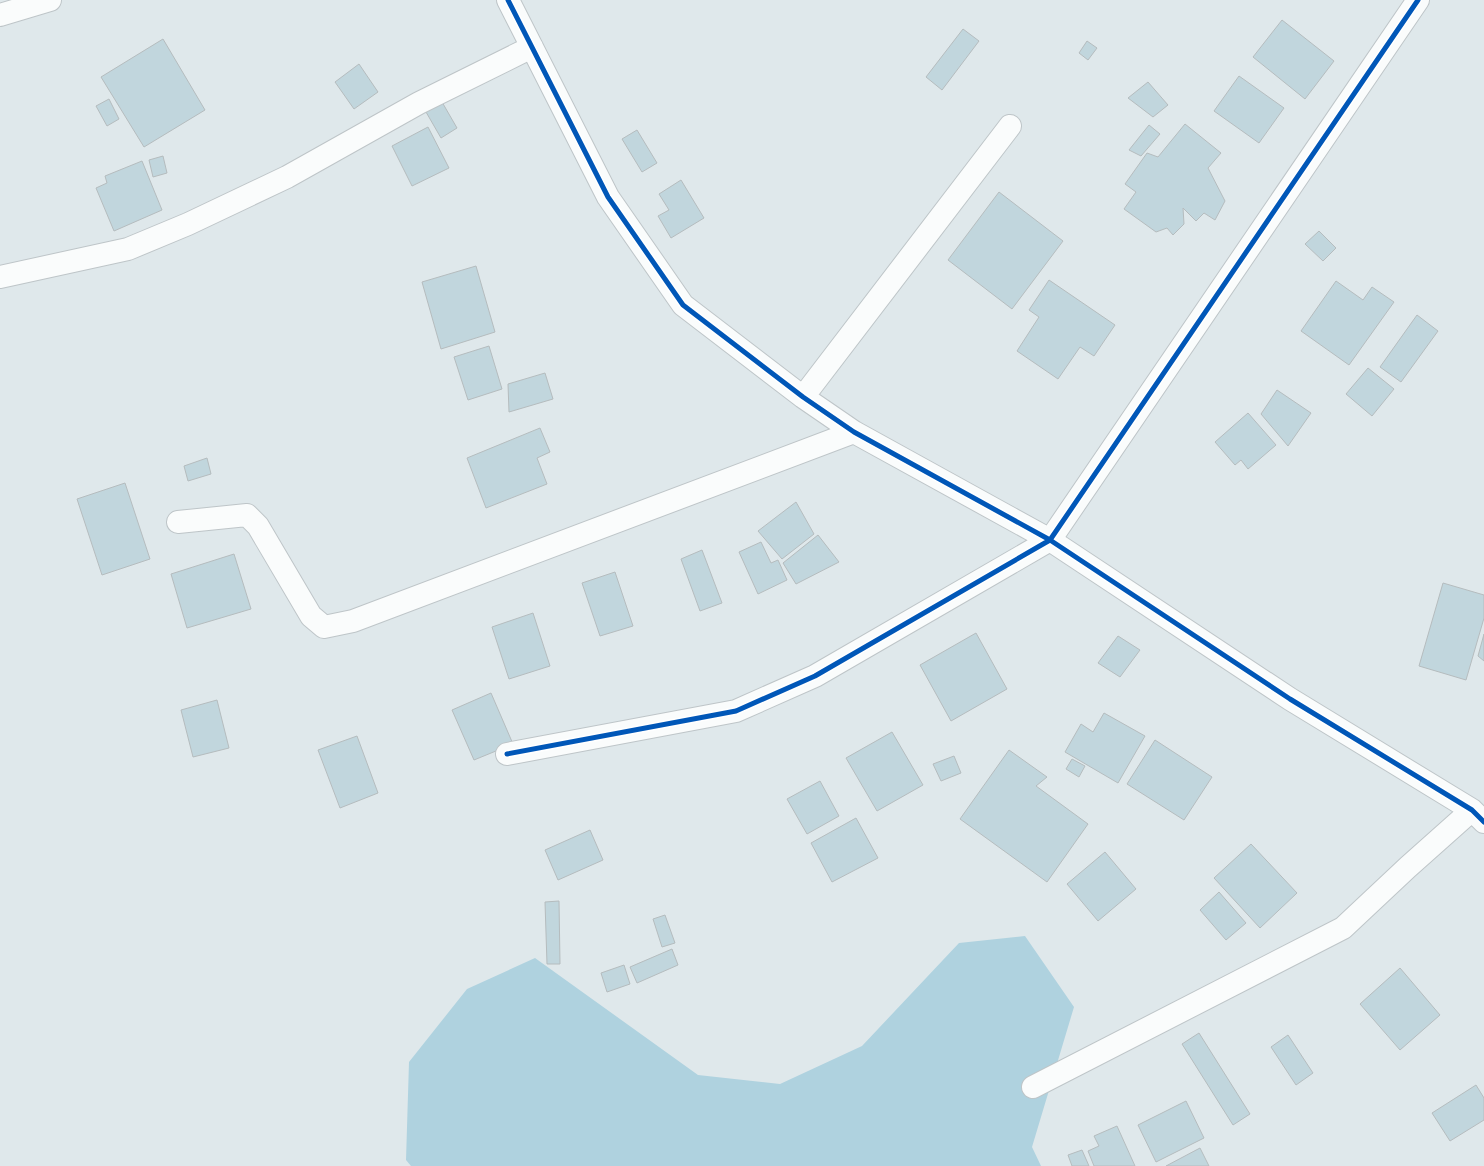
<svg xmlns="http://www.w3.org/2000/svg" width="1484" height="1166" font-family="'Asap Condensed',sans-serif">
	<rect width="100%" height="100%" fill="#dfe8eb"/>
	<path fill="#afd2df" d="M1025 936 1074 1007 1032 1147 1041 1166H411L406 1160 409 1062 467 989 535 958 698 1075 780 1084 862 1046 959 943Z"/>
	<path fill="#c1d6dd" stroke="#b5bcbe" d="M1282 20 1334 61 1305 99 1253 57Z
		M963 29 979 41 942 90 926 77Z
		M163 39 205 110 144 147 101 77Z
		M1087 41 1097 48 1088 60 1079 53Z
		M359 64 378 92 354 109 335 82Z
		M1239 76 1284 108 1259 143 1214 111Z
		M1148 82 1168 105 1153 117 1128 98Z
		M109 99 119 119 107 126 96 106Z
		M442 102 457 128 441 138 426 112Z
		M1185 124 1221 153 1208 168 1225 201 1215 220 1204 213 1196 221 1183 208 1184 224 1173 235 1167 228 1156 232 1124 209 1136 192 1125 184 1147 153 1158 157Z
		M1149 125 1160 134 1141 156 1129 150Z
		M428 127 449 168 412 186 392 146Z
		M637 130 657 163 642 172 622 139Z
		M163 156 167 173 153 177 149 160Z
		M142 161 162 210 114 231 96 188 107 183 105 176Z
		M681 180 704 218 671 238 658 216 669 210 659 194Z
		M999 192 1063 241 1012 309 948 260Z
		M1319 231 1336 248 1323 261 1305 244Z
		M476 266 495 332 441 349 422 282Z
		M1049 280 1115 325 1094 356 1080 347 1058 379 1017 351 1039 317 1029 310Z
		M1336 281 1363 300 1372 287 1394 302 1349 365 1301 331Z
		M1417 315 1438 331 1401 382 1380 367Z
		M489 346 502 389 468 400 454 357Z
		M1368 368 1394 389 1372 416 1346 394Z
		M545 373 553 399 509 412 508 384Z
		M1277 390 1311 413 1288 446 1261 414Z
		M1248 413 1276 445 1248 469 1241 460 1235 465 1215 442Z
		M540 428 550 452 537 458 547 484 486 508 467 458Z
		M207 458 211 474 188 481 184 466Z
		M125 483 150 559 102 575 77 499Z
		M796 502 814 534 782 559 758 531Z
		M818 535 839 562 796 584 783 563Z
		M761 542 771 563 778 560 787 580 758 594 739 552Z
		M702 550 722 603 700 611 681 559Z
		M234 554 251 609 187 628 171 574Z
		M615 572 633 626 600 636 582 583Z
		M1443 583 1484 595V618L1466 680 1419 666Z
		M533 613 550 666 509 679 492 627Z
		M976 633 1007 689 951 721 920 665Z
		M1484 634V661L1478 656Z
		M1118 636 1140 650 1120 677 1098 663Z
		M491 693 513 744 474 760 452 710Z
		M217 700 229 748 193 757 181 710Z
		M1104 713 1145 736 1118 783 1065 752 1081 724 1093 732Z
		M892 732 923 785 877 811 846 758Z
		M357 736 378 793 340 808 318 750Z
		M1155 740 1212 777 1184 820 1127 784Z
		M1009 750 1047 777 1036 786 1088 824 1047 882 960 819Z
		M954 756 961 773 941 781 933 764Z
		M1072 759 1085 766 1079 777 1066 769Z
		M820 781 839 816 807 834 787 799Z
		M856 818 878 858 832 882 811 843Z
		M590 830 603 860 558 880 545 850Z
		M1251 844 1297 893 1260 928 1214 878Z
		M1105 852 1136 889 1098 921 1067 884Z
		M1219 892 1246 923 1226 940 1200 910Z
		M559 901 560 964H547L545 902Z
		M665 915 675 943 662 947 653 919Z
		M672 949 678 965 637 983 630 967Z
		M624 965 630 984 607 992 601 973Z
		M1400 968 1440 1015 1400 1050 1360 1004Z
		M1199 1033 1250 1114 1233 1125 1182 1044Z
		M1288 1035 1313 1073 1296 1085 1271 1047Z
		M1476 1085 1484 1098V1120L1450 1141 1432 1113Z
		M1186 1101 1204 1138 1156 1162 1138 1125Z
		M1117 1126 1135 1166H1094L1088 1151 1099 1146 1094 1136Z
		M1200 1148 1209 1166H1166Z
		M1082 1150 1089 1166H1072L1068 1155Z"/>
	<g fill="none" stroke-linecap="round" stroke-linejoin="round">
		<g stroke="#bec5c8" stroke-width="24">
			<path id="minor" d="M508 0 608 197 683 305 803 397 854 432 1050 540 1290 699 1472 810 1484 822
				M0 15 50 0
				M0 277 128 249 188 224 287 177 419 103 532 47
				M803 397 1010 126
				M178 522 247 515 258 526 311 616 324 627 353 621 854 432
				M507 754 736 711 815 676 1050 540 1418 0
				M1033 1087 1343 928 1408 867 1472 810"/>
		</g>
		<use href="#minor" stroke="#fafcfc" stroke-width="22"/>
		<g stroke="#fff" stroke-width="8">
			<path id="cycleway" d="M508 0 608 197 683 305 803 397 854 432 1050 540 1290 699 1472 810 1484 822
				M507 754 736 711 815 676 1050 540 1418 0"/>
		</g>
		<use href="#cycleway" stroke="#0057b8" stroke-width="5"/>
	</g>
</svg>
